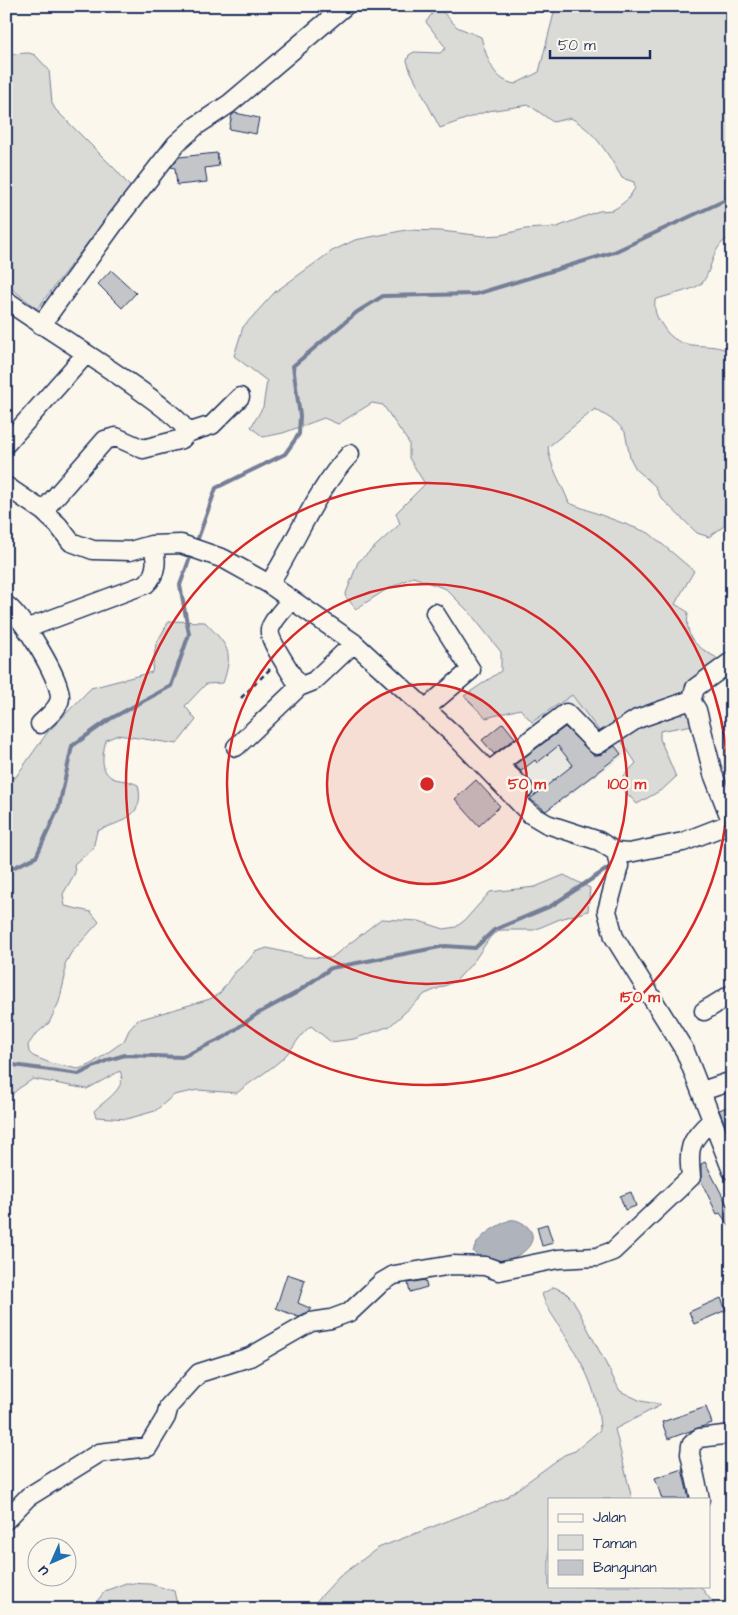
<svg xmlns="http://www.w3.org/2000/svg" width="738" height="1615" font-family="'Architects Daughter',sans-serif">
	<rect width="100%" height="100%" fill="#fbf7ec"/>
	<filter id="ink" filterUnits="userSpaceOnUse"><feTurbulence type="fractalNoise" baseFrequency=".02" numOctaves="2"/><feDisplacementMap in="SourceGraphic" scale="10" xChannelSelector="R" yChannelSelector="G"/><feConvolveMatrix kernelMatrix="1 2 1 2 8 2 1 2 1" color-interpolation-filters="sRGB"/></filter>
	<g filter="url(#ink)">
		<path fill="#eae8e2" d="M571 695 603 735 617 733 629 752 539 817 490 762 515 740 532 722Z"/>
		<path fill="#dadad7" stroke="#7a849a" d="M550 6H732V237C712 243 713 268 703 282 697 290 666 295 655 300 654 311 656 316 662 325 681 357 709 338 732 353V494H726L724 526 709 537 697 533 661 498 655 486 636 469 630 458 625 432 616 422 595 409 548 447C550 467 562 484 569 503L649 533 694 571 675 604 688 612C685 642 696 645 720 660L679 696 693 725 660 731V739L676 777 663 789 637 804 617 783 636 763 617 734 603 736 572 695 532 722 520 709 486 718 464 696 501 671V652L470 613 446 589 413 577 384 591 356 609 345 596 358 562 400 524 396 513 425 484 409 458V443L383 405 372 403 338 424 324 418 283 433 263 437 251 427 263 407 267 381 234 356 243 327 275 292 332 251 355 240 406 230 441 231 484 236 501 235 525 229 557 227 599 211 613 210 618 207 628 199 635 188 634 182 622 178C608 154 596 132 571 118L553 122 529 105 488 111 440 128 410 70 407 61 409 55 414 52 440 53 446 48 426 22 434 11 440 9 457 27 481 37C487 57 492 80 515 84L539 72 554 13Z
			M29 53 35 55 49 70 52 103 55 109 117 171 141 200 131 219 101 250 89 241 37 309 6 284V54Z
			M169 621 205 622C228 646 234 651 223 683L206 684 185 706 196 720 177 744 118 735 106 740C103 752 98 773 115 779 123 781 127 780 138 785 146 817 121 821 97 831L93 849 74 864 75 873 63 894 65 906 91 912 99 922 71 953 65 964V977L59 1002 49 1023 35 1035 28 1045 29 1052 33 1056 50 1063 78 1069 90 1065 124 1041 129 1030 138 1020 210 999 220 993 234 973 247 962 255 952 267 948 306 957 331 958 381 919 419 921 444 929 456 927 465 920 490 892 535 887 564 875 590 888 588 911 560 919 534 930H501L491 936 474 961 456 981 425 994 390 1026 354 1039 331 1042 311 1026C300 1034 295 1046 286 1055 274 1068 251 1081 237 1093L198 1090 174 1095 155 1111 127 1119 96 1117 94 1111C105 1100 128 1088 120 1071L87 1089 33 1079 18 1089 6 1100V768L15 778 47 733 91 688 152 672 156 644Z
			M554 1287 565 1292 573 1300 620 1391 641 1401 661 1405 615 1429 632 1499H549V1586H700L718 1609H309L339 1577 378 1548 504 1499 564 1455 575 1451 600 1430C598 1387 582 1363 560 1327 553 1316 546 1307 542 1294Z
			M126 1583 150 1584 174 1591 178 1609H91L105 1591Z"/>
		<path fill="#afb3bb" stroke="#747e96" d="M510 1220C515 1219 519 1221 524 1224 553 1244 498 1277 473 1252 477 1236 496 1226 510 1220Z"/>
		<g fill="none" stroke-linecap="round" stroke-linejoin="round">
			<path stroke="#747e96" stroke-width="4" d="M196 544 216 488 285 454 299 434 300 416 293 366 357 312 383 296 476 294 614 252 732 197
				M6 871 36 857 59 807 72 746 110 719 171 686 189 634 180 585 192 552
				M6 1064 79 1074 108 1060 125 1055 182 1057 225 1037 257 1014 296 993 331 968 445 946 475 948 494 930 551 906 613 865"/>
		</g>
		<path fill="#c3c5c9" stroke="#1b2f5e" d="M235 113 259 118 256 134 229 129 232 115Z
			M217 153 219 166 205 168 207 182 177 185 175 168 171 167 179 157Z
			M111 270 136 293 122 308 98 284Z
			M503 723 515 738 494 754 482 740Z
			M565 727 593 755 602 754 615 746 621 754 546 811 530 799 573 765 558 746 537 763 535 760 521 771 514 765Z
			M476 780 500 806 479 826 455 799Z
			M732 1105V1137H730L719 1110Z
			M705 1162 732 1214V1230L720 1213 717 1214 701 1181V1164Z
			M631 1192 636 1206 625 1210 620 1196Z
			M547 1224 553 1243 542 1246 537 1227Z
			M287 1274 305 1280 298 1303 312 1309 298 1317 276 1308Z
			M425 1280 427 1287 410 1292 408 1283Z
			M721 1298 726 1310 694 1324 689 1312Z
			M706 1407 712 1423 668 1439 662 1422Z
			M682 1469 689 1499H662L655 1478Z"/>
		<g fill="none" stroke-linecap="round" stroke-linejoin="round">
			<g stroke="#1b2f5e" stroke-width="21">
				<path id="minor" d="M6 300C34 322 182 410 187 433
					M41 325 116 221 176 144 196 126 229 104 345 6
					M6 444 86 354
					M6 486 43 511 58 525 71 542 93 550 130 551 151 545 181 544 224 559 269 584 354 643 455 736 530 814 547 824 599 841 616 852 629 853 683 842 732 823
					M43 511 105 440 116 437 143 449 182 439 187 433 212 425 240 397
					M269 584C297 541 315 491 350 454
					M291 600C285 608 273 619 270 629 267 640 293 674 299 687
					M6 605C22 616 60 678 60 697 60 708 47 717 40 724
					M28 628 146 584C156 575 159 558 151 545
					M691 702 695 688 732 661
					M425 709 471 670 435 613
					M236 747 299 687 314 681 354 643
					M489 771 566 713 597 745 637 719 688 701 692 702 697 710 713 774 732 823
					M499 773 503 771 506 772 524 789
					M616 852 619 866 607 911 614 937 685 1051 732 1171
					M704 1011 732 994
					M702 1091 732 1081
					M700 1499 690 1454 691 1445 699 1438 732 1434
					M6 1520 28 1497 99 1453 148 1447 166 1417 169 1406 199 1373 250 1357 311 1322 331 1319 350 1312 382 1282 394 1275 452 1265 485 1266 499 1271 558 1259 597 1257 613 1251 691 1177C688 1148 689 1141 711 1121"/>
			</g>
			<path stroke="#1b2f5e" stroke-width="2.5" stroke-dasharray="5 4" stroke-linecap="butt" d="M241 698 270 669"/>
			<use href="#minor" stroke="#fbf7ec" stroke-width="18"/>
		</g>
	</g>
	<circle cx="427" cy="784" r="100" fill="#d62828" fill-opacity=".12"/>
	<g fill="none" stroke="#d62828" stroke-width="2.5">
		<circle cx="427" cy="784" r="100"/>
		<circle cx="427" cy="784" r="200"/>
		<circle cx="427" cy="784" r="301"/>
	</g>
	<circle cx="427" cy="784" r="8" fill="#d62828" stroke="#fbf7ec" stroke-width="2.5"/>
	<g font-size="15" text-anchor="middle" font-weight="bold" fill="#d62828" stroke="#fbf7ec" stroke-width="5" stroke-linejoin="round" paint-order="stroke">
		<text x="527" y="789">50 m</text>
		<text x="627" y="789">100 m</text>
		<text x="640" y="1002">150 m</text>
	</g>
	<rect width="738" height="1615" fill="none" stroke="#fbf7ec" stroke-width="25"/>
	<rect x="12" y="12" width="713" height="1590" fill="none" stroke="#1b2f5e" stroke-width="2" filter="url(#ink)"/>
	<rect x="548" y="1498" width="162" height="90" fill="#fbf7ec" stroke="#a1a7b3"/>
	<rect x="558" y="1514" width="25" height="8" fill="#fbf7ec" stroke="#a1a7b3"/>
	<text x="593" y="1522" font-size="15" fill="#1b2f5e">Jalan</text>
	<rect x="558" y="1535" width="25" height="15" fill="#dadad7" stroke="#a1a7b3"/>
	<text x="593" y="1548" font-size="15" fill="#1b2f5e">Taman</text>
	<rect x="558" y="1560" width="25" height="15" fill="#c3c5c9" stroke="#a1a7b3"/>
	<text x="593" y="1572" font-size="15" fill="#1b2f5e">Bangunan</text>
	<g transform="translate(52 1562) rotate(225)"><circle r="24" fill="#fbf7ec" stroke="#a1a7b3"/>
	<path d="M0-4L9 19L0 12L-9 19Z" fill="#1f6fb2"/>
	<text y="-8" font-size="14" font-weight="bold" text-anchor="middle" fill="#1b2f5e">U</text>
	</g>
	<path d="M550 50v8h100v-8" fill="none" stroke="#1b2f5e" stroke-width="2.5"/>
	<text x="558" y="50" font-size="15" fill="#1b2f5e" stroke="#fbf7ec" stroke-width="4" paint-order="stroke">50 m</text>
</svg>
